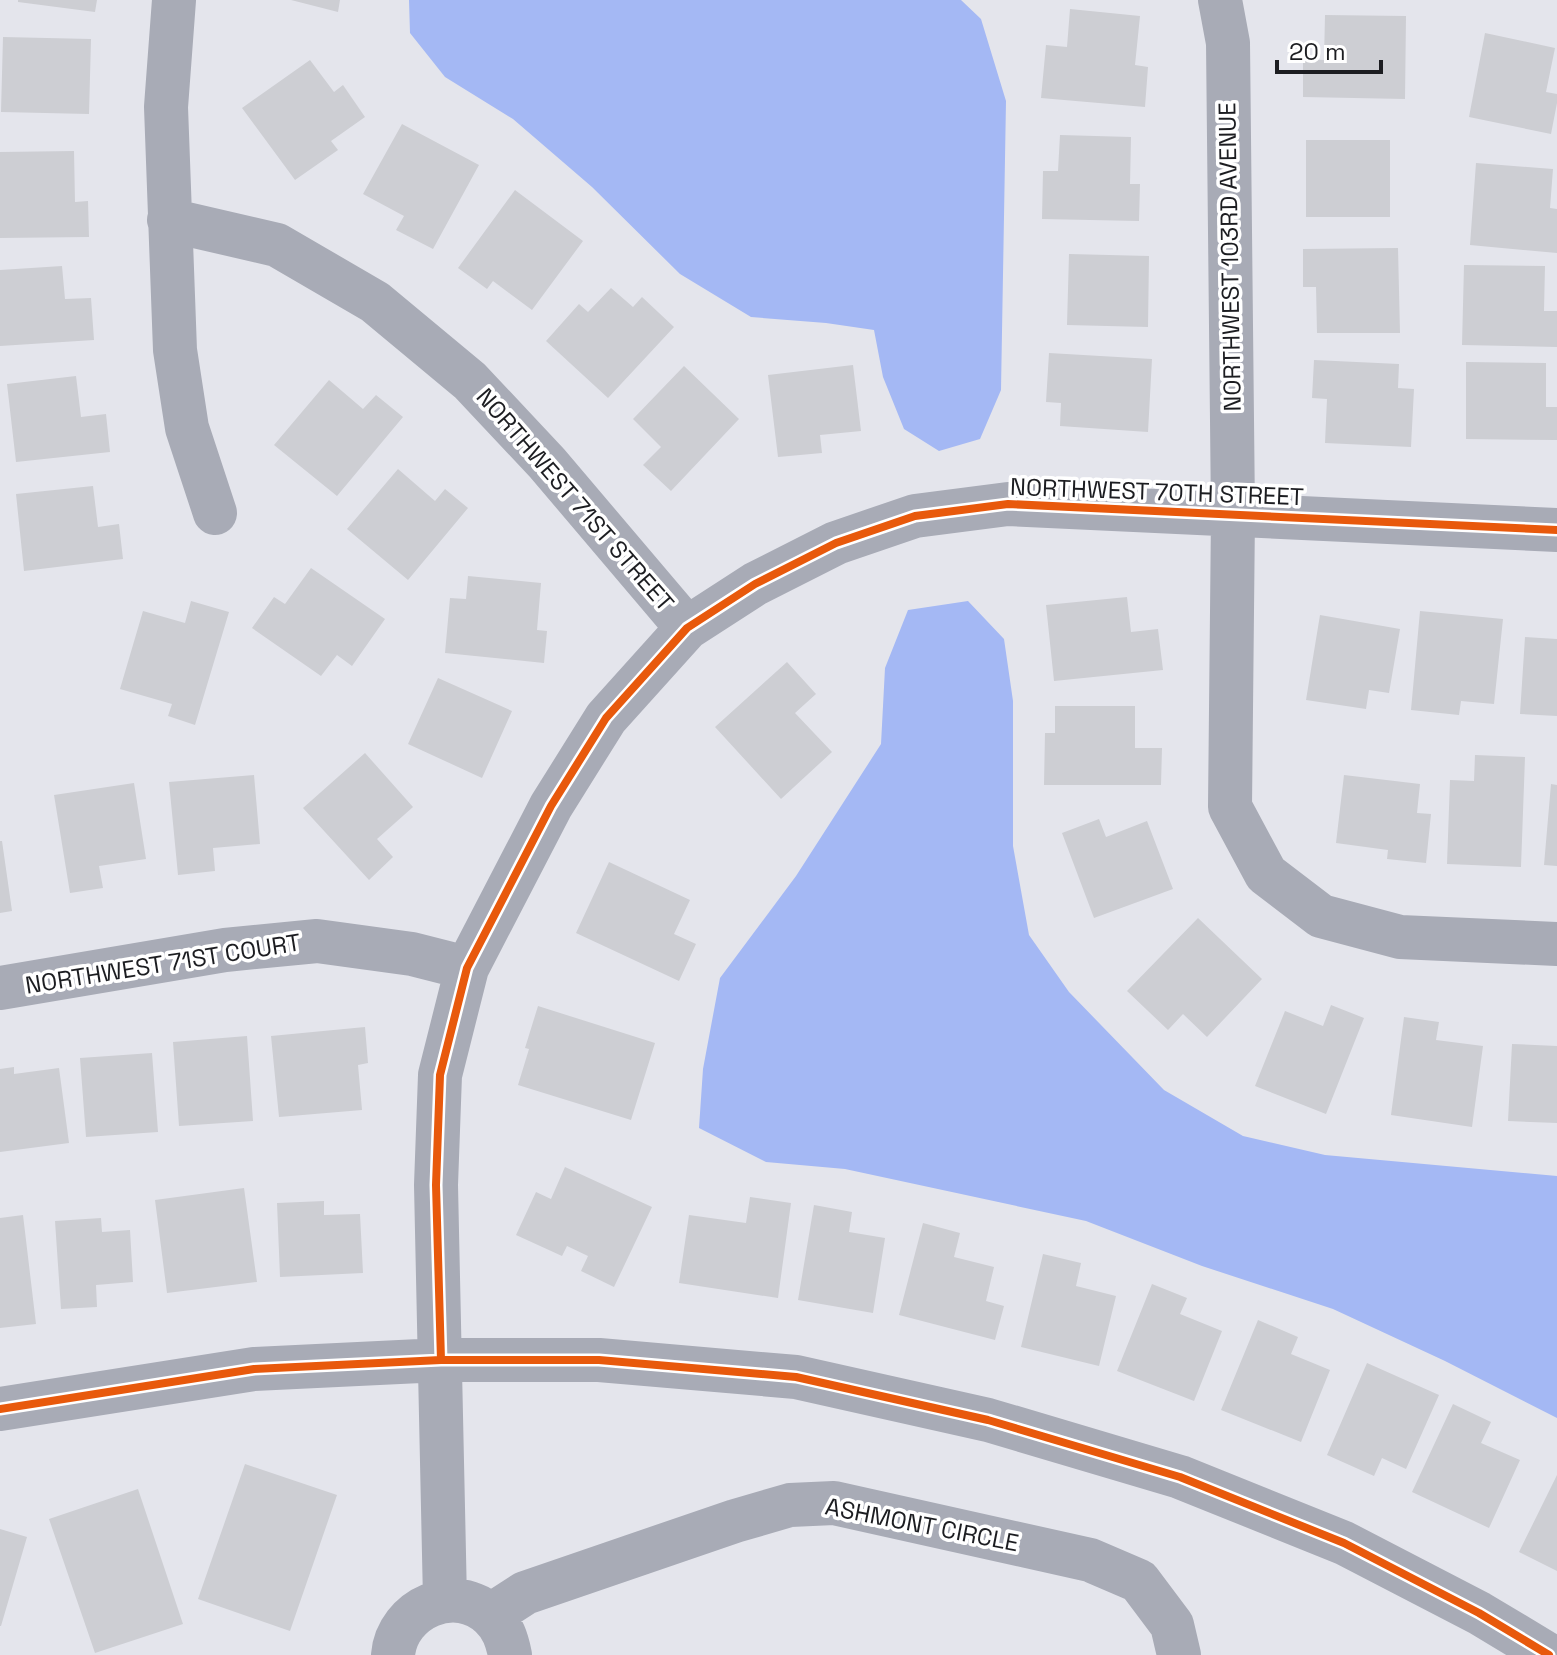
<svg xmlns="http://www.w3.org/2000/svg" width="1557" height="1655" font-family="'Space Grotesk',sans-serif">
	<rect width="100%" height="100%" fill="#e4e5ec"/>
	<path fill="#a4b8f4" d="M409 0H961L981 19 1006 101 1001 390 980 439 939 451 904 429 883 377 874 330 826 323 751 317 680 274 592 187 513 119 445 77 410 33Z
		M968 601 1004 639 1013 701V846L1029 935 1069 992 1164 1090 1243 1136 1325 1155 1557 1176V1418L1445 1361 1333 1309 1202 1266 1086 1221 845 1169 766 1162 699 1128 703 1069 720 978 796 876 881 744 885 668 908 610Z"/>
	<path fill="#cdced3" d="M18 0H97L95 12 18 2Z
		M291 0H340L338 12Z
		M1070 9 1140 16 1135 65 1148 67 1145 107 1041 98 1046 45 1067 47Z
		M1325 15 1406 16 1405 99 1303 97V59L1324 60Z
		M1485 33 1555 48 1546 92 1557 94V103L1551 134 1469 117Z
		M3 37 91 39 89 114 1 112Z
		M310 60 334 92 343 85 365 117 331 141 338 150 295 180 242 108Z
		M402 124 479 165 433 249 396 230 404 216 363 194Z
		M1060 135 1131 137 1130 184H1140L1139 221 1042 219 1043 171H1058Z
		M1306 140H1390V217H1306Z
		M74 151 75 202 88 201 89 237 0 238V152Z
		M1476 163 1553 169 1550 208 1557 209V253L1470 245Z
		M515 190 583 241 532 310 493 281 487 289 458 268Z
		M1398 248 1400 333H1317L1316 287H1303V249Z
		M1069 254 1149 256 1148 327 1067 325Z
		M1464 265 1545 266 1544 311H1557V347L1462 345Z
		M62 266 65 299 91 298 94 340 0 346V270Z
		M611 288 633 307 642 297 674 327 608 398 546 341 579 304 588 312Z
		M1049 353 1152 359 1148 432 1060 426 1061 403 1046 402Z
		M1314 360 1399 364 1398 388 1414 389 1411 447 1325 443 1327 399 1312 398Z
		M1466 362 1546 363V407H1557V440L1466 439Z
		M853 365 861 431 820 435 822 453 778 457 768 375Z
		M684 366 739 419 671 491 643 465 661 447 633 419Z
		M76 376 81 417 106 414 110 452 16 462 7 384Z
		M329 380 363 409 376 395 403 417 337 496 274 445Z
		M398 469 435 501 445 489 468 508 408 580 347 529Z
		M93 486 98 527 119 524 123 559 24 571 16 494Z
		M311 568 385 619 352 666 337 655 321 676 252 628 274 597 285 604Z
		M468 576 541 583 537 630 547 631 544 663 445 653 450 598 466 599Z
		M1127 597 1131 632 1158 629 1163 670 1054 681 1046 605Z
		M191 601 229 612 195 725 168 716 172 704 120 689 143 611 185 623Z
		M1420 611 1503 619 1494 704 1461 701 1459 715 1411 710Z
		M1320 615 1400 629 1389 693 1369 690 1366 709 1306 700Z
		M1525 637 1557 639V716L1520 714Z
		M787 662 816 694 795 713 832 752 781 799 715 727Z
		M438 678 512 711 482 778 408 744Z
		M1055 706H1135V748H1162L1161 785H1044L1045 733H1055Z
		M365 753 413 807 377 839 393 857 369 880 303 808Z
		M1475 755 1525 757 1521 867 1447 864 1450 780 1474 781Z
		M254 775 260 844 213 848 215 871 178 875 169 782Z
		M1344 775 1420 784 1417 813 1431 814 1426 863 1387 859 1388 850 1336 843Z
		M134 783 146 859 99 866 103 888 70 893 54 795Z
		M1551 784 1557 785V866L1544 865Z
		M1099 819 1106 837 1147 821 1173 889 1094 918 1062 833Z
		M0 841H2L12 911 0 913Z
		M609 862 690 900 674 934 696 944 679 981 576 933Z
		M1198 918 1262 979 1207 1037 1183 1014 1168 1030 1127 991Z
		M1331 1005 1364 1018 1326 1114 1255 1086 1285 1011 1323 1026Z
		M538 1006 655 1043 631 1120 518 1085 529 1049 525 1048Z
		M1404 1017 1439 1022 1436 1040 1483 1046 1472 1127 1391 1115Z
		M365 1027 368 1063 358 1065 362 1110 279 1117 271 1036Z
		M247 1036 253 1121 179 1126 173 1042Z
		M1512 1044 1557 1046V1123L1508 1121Z
		M152 1053 158 1132 86 1137 80 1058Z
		M14 1067V1074L59 1068 69 1143 0 1152V1069Z
		M565 1167 652 1207 614 1287 581 1271 588 1256 567 1246 562 1256 516 1235 536 1192 551 1199Z
		M244 1188 257 1282 167 1293 155 1200Z
		M750 1197 791 1203 778 1298 679 1283 689 1215 746 1223Z
		M324 1201V1215L360 1214 363 1273 280 1277 277 1203Z
		M814 1205 852 1212 849 1232 885 1238 873 1313 798 1300Z
		M23 1215 36 1324 0 1328V1218Z
		M101 1218 102 1232 130 1230 133 1282 96 1285 97 1307 61 1309 55 1221Z
		M923 1223 960 1233 954 1257 994 1267 986 1301 1004 1306 995 1340 899 1315Z
		M1043 1254 1081 1263 1076 1286 1116 1296 1099 1366 1021 1347Z
		M1152 1284 1187 1298 1180 1314 1222 1331 1194 1401 1117 1371Z
		M1258 1320 1298 1337 1291 1354 1330 1370 1301 1442 1221 1410Z
		M1367 1363 1439 1395 1406 1469 1382 1458 1374 1476 1327 1455Z
		M1453 1404 1491 1422 1481 1443 1520 1460 1489 1528 1412 1492Z
		M245 1464 337 1495 290 1631 198 1599Z
		M1557 1475V1571L1519 1552Z
		M138 1489 183 1624 95 1653 49 1519Z
		M0 1529 27 1537 1 1626H0Z"/>
	<g fill="none" stroke-linecap="round" stroke-linejoin="round">
		<path stroke="#a8abb6" stroke-width="44" d="M174 0 166 107 175 350 187 428 215 513
			M1220 0 1228 43 1233 514 1230 807 1266 874 1321 916 1400 937 1557 944
			M169 220 277 245 375 302 470 381 547 463 687 628
			M0 988 225 950 317 941 412 954 467 968
			M0 1409 254 1369 441 1360H599L796 1377 988 1420 1180 1477 1344 1543 1479 1613 1549 1655
			M445 1600 436 1185 440 1075 467 968 551 806 606 718 687 628 755 584 836 543 915 516 1008 504 1557 530
			M491 1615 525 1593 735 1521 790 1505 834 1503 1090 1560 1139 1581 1172 1625 1179 1655
			M393 1655C397 1608 456 1582 491 1616 503 1627 507 1640 510 1655"/>
		<g stroke="#fff" stroke-width="13">
			<path id="cycleway" d="M441 1360 436 1185 440 1075 467 968 551 806 606 718 687 628 755 584 836 543 915 516 1008 504 1557 530
				M0 1409 254 1369 441 1360H599L796 1377 988 1420 1180 1477 1344 1543 1479 1613 1549 1655"/>
		</g>
		<use href="#cycleway" stroke="#e8590c" stroke-width="8"/>
	</g>
	<g text-anchor="middle" stroke-width="7" stroke-linejoin="round" paint-order="stroke">
		<g font-size="24" fill="#1c1d21" stroke="#fff">
			<text transform="translate(1230 257) rotate(-91)" y="8">NORTHWEST 103RD AVENUE</text>
			<text transform="translate(1157 492) rotate(2)" y="8">NORTHWEST 70TH STREET</text>
			<text transform="translate(575 500) rotate(49)" y="8">NORTHWEST 71ST STREET</text>
			<text transform="translate(163 964) rotate(-9)" y="8">NORTHWEST 71ST COURT</text>
			<text transform="translate(922 1525) rotate(11)" y="8">ASHMONT CIRCLE</text>
		</g>
	</g>
	<path d="M1277 60v12h104v-12" fill="none" stroke="#1c1d21" stroke-width="4"/>
	<text x="1289" y="60" font-size="24" fill="#1c1d21" stroke="#ffffff" stroke-width="6" paint-order="stroke">20 m</text>
</svg>
